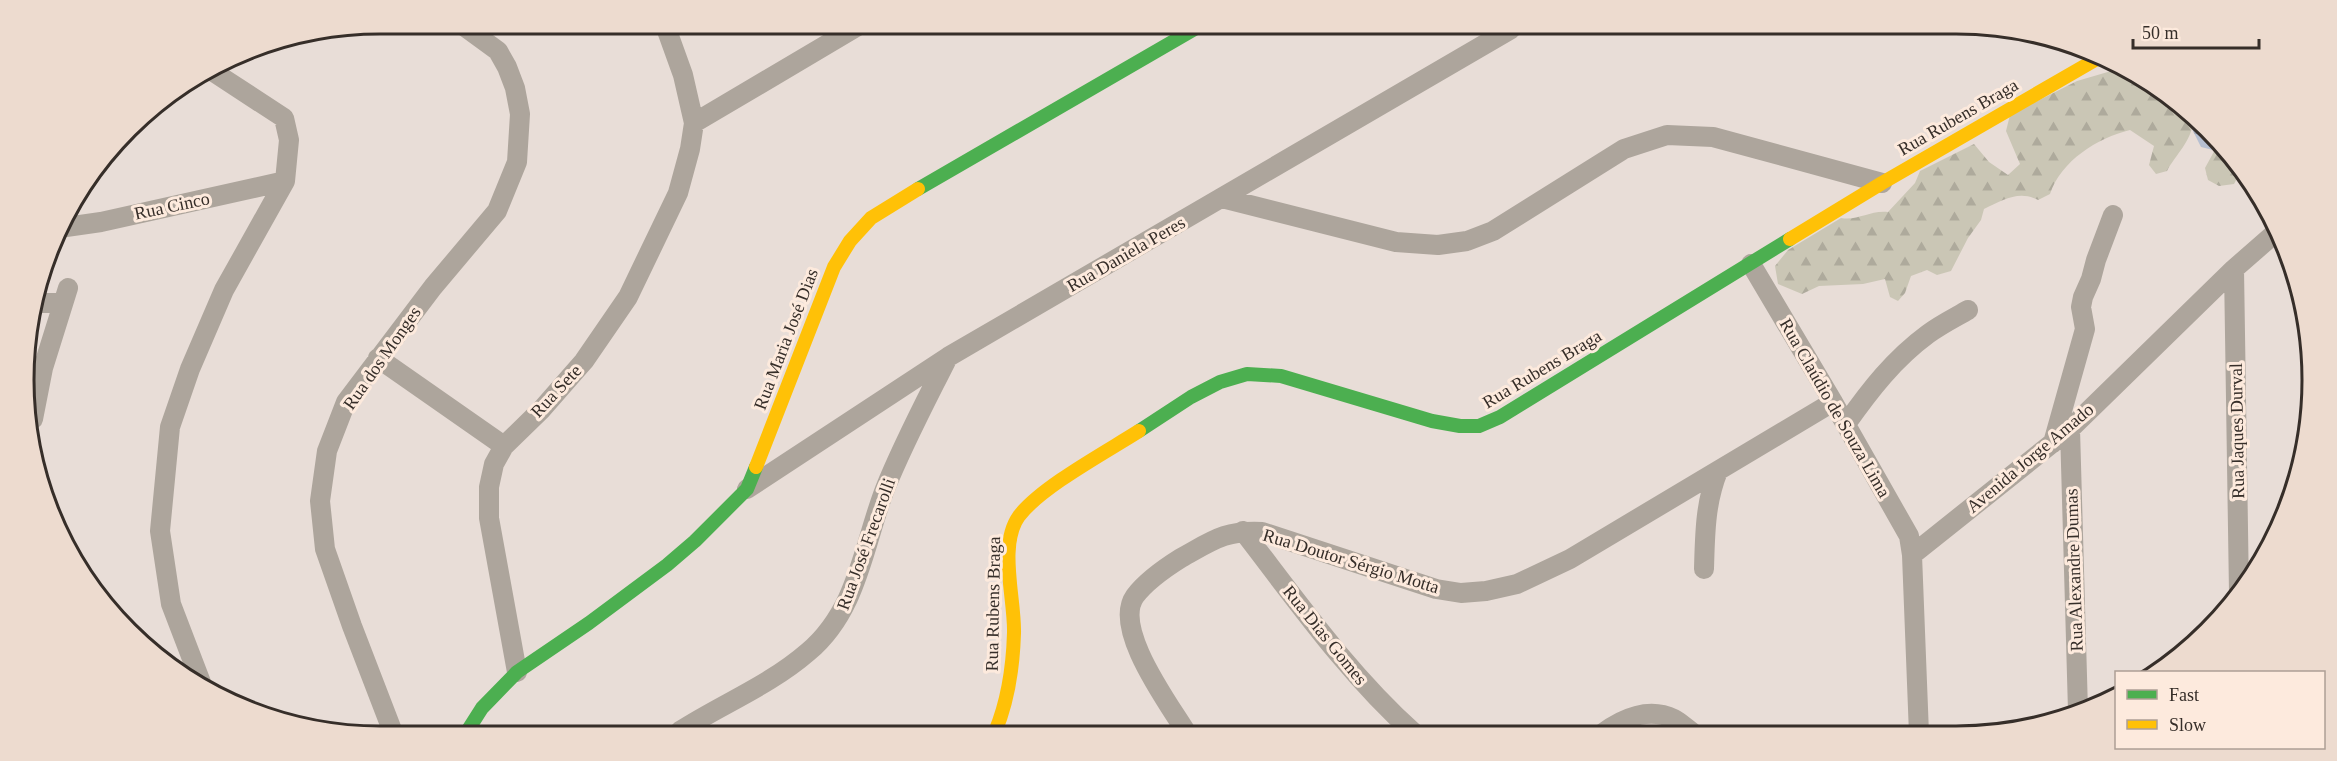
<svg xmlns="http://www.w3.org/2000/svg" width="2337" height="761" font-family="'Times New Roman',serif">
	<defs>
		<pattern id="forest-firs" width="22" height="20" patternUnits="userSpaceOnUse" patternTransform="scale(1.5)"><rect width="22" height="20" fill="#cac6b5"/><path d="M5 1l3.5 6h-7zM16 11l3.5 6h-7z" fill="#aeaa9c"/></pattern>
		<pattern id="water-ripples" width="26" height="14" patternUnits="userSpaceOnUse" patternTransform="scale(1.5)"><rect width="26" height="14" fill="#b6bfd1"/><path d="M2 4q2-2 4 0t4 0M15 11q2-2 4 0t4 0" fill="none" stroke="#9da4b3"/></pattern>
	</defs>
	<rect width="100%" height="100%" fill="#e8ddd7"/>
	<path fill="url(#forest-firs)" d="M2118 69 2155 84 2193 122C2191 142 2176 154 2167 171L2156 174 2149 165 2154 146 2130 130C2097 138 2061 161 2050 194L2038 200C2019 190 2003 200 1984 209L1981 220 1968 238 1951 271 1937 275 1927 270 1911 276 1905 293 1898 301 1890 297 1885 279 1863 284 1819 286 1802 294 1778 284 1775 266 1788 250 1841 218C1858 221 1870 210 1888 212L1915 183 1920 171 1974 144 1989 162 2008 175 2020 164 2006 131 2010 115 2077 81Z
		M2217 146 2241 171 2234 184 2219 186 2208 180 2205 168Z"/>
	<path fill="url(#water-ripples)" d="M2193 122 2217 146 2213 150 2201 147 2192 129Z"/>
	<g fill="none" stroke-linecap="round" stroke-linejoin="round">
		<path stroke="#ada59c" stroke-width="20" d="M694 123 858 26
			M1222 198 1396 242 1438 245 1467 241 1493 231 1624 149 1667 135 1713 137 1882 183
			M59 228 101 222 285 181
			M1751 264 1833 402 1909 536 1912 555 1919 734
			M2234 269 2239 593
			M36 303H62
			M378 358 504 446
			M33 419 43 368 68 288
			M1846 424C1870 390 1894 359 1928 334 1940 325 1954 318 1968 310
			M2070 429 2078 711
			M2053 443 2085 329 2081 307 2083 297 2091 279 2096 260 2113 215
			M747 489 948 357 1511 29
			M1243 531C1297 601 1348 674 1414 733
			M1912 555 2070 429 2234 269 2274 234
			M1704 569C1705 535 1705 503 1718 471
			M517 672 489 518V487L494 464 504 446 542 409 584 361 628 297 678 193 690 149 694 123 683 75 665 25
			M202 685 171 604 160 531 170 427 190 369 224 290 285 181 289 140 284 118 212 71
			M392 730 352 626 325 549 320 501 327 451 346 402 433 287 497 211 517 162 520 114 515 88 507 67 498 51 461 24
			M680 731C722 704 770 685 808 652 858 610 863 546 885 489 903 444 926 401 948 357
			M1186 732C1169 704 1112 628 1135 596 1147 580 1165 568 1181 558 1212 541 1225 530 1262 532L1436 589 1461 593 1486 591 1517 584 1570 559 1833 402
			M1603 733C1623 718 1649 707 1674 719 1680 722 1687 729 1693 733"/>
		<path stroke="#4caf50" stroke-width="14" d="M918 189 1198 27
			M1139 431 1191 397 1220 382 1247 374 1281 376 1432 421 1460 426H1479L1500 417 1790 239
			M468 730 482 708 517 672 589 623 667 565 695 541 747 489 756 467"/>
		<path stroke="#ffc107" stroke-width="14" d="M1790 239 1882 183 2095 60
			M756 467 834 267 850 241 871 218 918 189
			M995 732C1008 701 1013 667 1014 633 1015 599 998 545 1019 516 1041 487 1106 452 1139 431"/>
	</g>
	<g text-anchor="middle" stroke-width="6" stroke-linejoin="round" paint-order="stroke">
		<g font-size="18" fill="#362e29" stroke="#fdeadd">
			<text transform="translate(1958 117) rotate(-30)" y="6">Rua Rubens Braga</text>
			<text transform="translate(172 206) rotate(-12)" y="6">Rua Cinco</text>
			<text transform="translate(1126 254) rotate(-30)" y="6">Rua Daniela Peres</text>
			<text transform="translate(786 339) rotate(-69)" y="6">Rua Maria José Dias</text>
			<text transform="translate(382 358) rotate(-55)" y="6">Rua dos Monges</text>
			<text transform="translate(1542 369) rotate(-31)" y="6">Rua Rubens Braga</text>
			<text transform="translate(556 391) rotate(-47)" y="6">Rua Sete</text>
			<text transform="translate(1835 408) rotate(60)" y="6">Rua Claúdio de Souza Lima</text>
			<text transform="translate(2237 431) rotate(-91)" y="6">Rua Jaques Durval</text>
			<text transform="translate(2030 458) rotate(-40)" y="6">Avenida Jorge Amado</text>
			<text transform="translate(866 544) rotate(-70)" y="6">Rua José Frecarolli</text>
			<text transform="translate(1351 561) rotate(17)" y="6">Rua Doutor Sérgio Motta</text>
			<text transform="translate(2074 570) rotate(-92)" y="6">Rua Alexandre Dumas</text>
			<text transform="translate(993 604) rotate(-89)" y="6">Rua Rubens Braga</text>
			<text transform="translate(1325 635) rotate(51)" y="6">Rua Dias Gomes</text>
		</g>
	</g>
	<path d="M0 0H2337V761H0ZM380 34H1956A346 346 0 0 1 2302 380V380A346 346 0 0 1 1956 726H380A346 346 0 0 1 34 380V380A346 346 0 0 1 380 34Z" fill="#eddbcf" fill-rule="evenodd"/>
	<path fill="none" stroke="#362e29" stroke-width="3" d="M380 34H1956A346 346 0 0 1 2302 380V380A346 346 0 0 1 1956 726H380A346 346 0 0 1 34 380V380A346 346 0 0 1 380 34Z"/>
	<rect x="2115" y="671" width="210" height="78" fill="#fdeadd" stroke="#ad9f95" stroke-width="1.5"/>
	<rect x="2127" y="690" width="30" height="9" fill="#4caf50" stroke="#ad9f95" stroke-width="1.5"/>
	<text x="2169" y="701" font-size="18" fill="#362e29">Fast</text>
	<rect x="2127" y="720" width="30" height="9" fill="#ffc107" stroke="#ad9f95" stroke-width="1.5"/>
	<text x="2169" y="731" font-size="18" fill="#362e29">Slow</text>
	<path d="M2133 39v9h126v-9" fill="none" stroke="#362e29" stroke-width="3"/>
	<text x="2142" y="39" font-size="18" fill="#362e29" stroke="#fdeadd" stroke-width="4.5" paint-order="stroke">50 m</text>
</svg>
